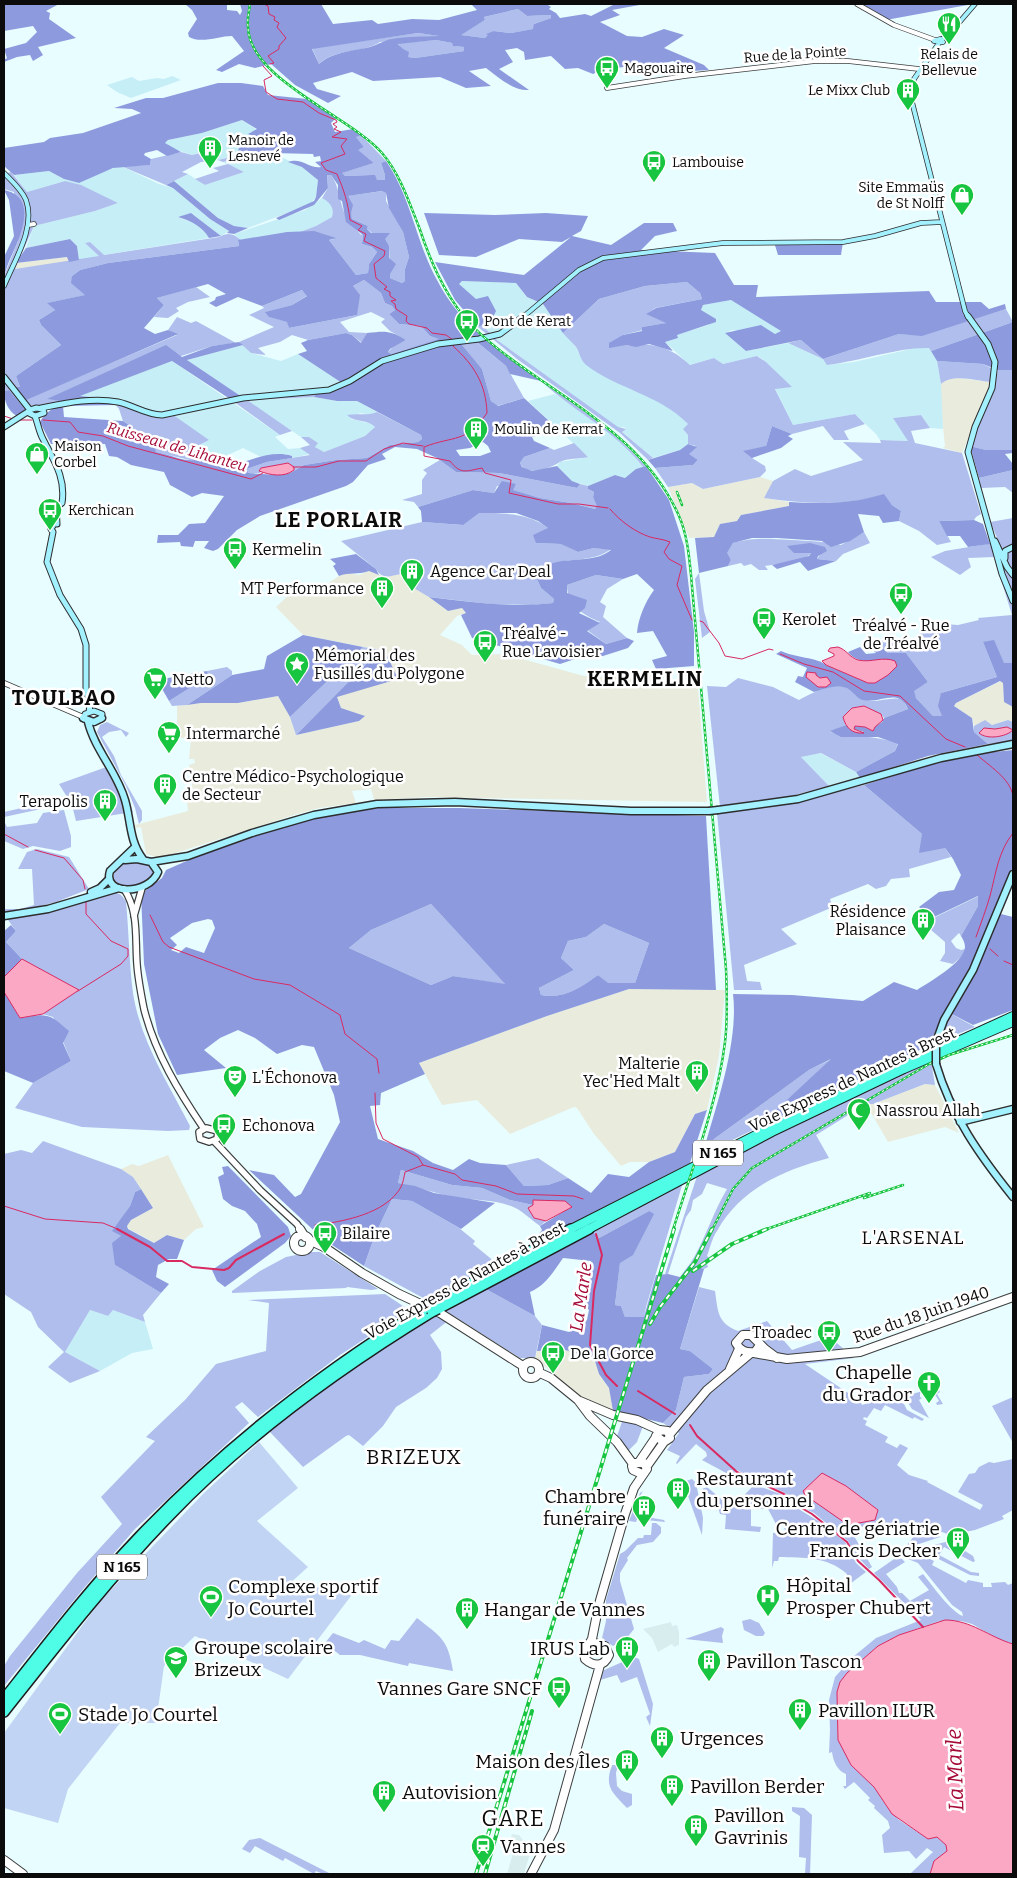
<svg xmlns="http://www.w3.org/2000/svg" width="1017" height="1878" font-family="Bitter,serif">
	<rect width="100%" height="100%" fill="#e8fdff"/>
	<path fill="#e9ebdd" d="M68 257 69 262 15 269 16 263Z
		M957 378 992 382 962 453 943 448 945 446 941 408V384L946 380Z
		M760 477 773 481 765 498 789 502 790 506 741 515 737 521 720 524 714 537 689 538 668 487 692 483 703 489Z
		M369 571 385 577 401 574 412 587 425 594 448 611 462 608 466 613 457 616 440 635 462 645 472 655 504 654 584 676 611 677 654 673 656 678 698 688 707 802 428 797 374 800 371 789 352 791 356 803 319 808 294 815 160 858 146 854 141 827 135 828V825L188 811 186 792 193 791 189 765 195 763 194 759H189L191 738H177V706L201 703H238L278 696 290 717 296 735 359 721 364 716 341 708 337 697 385 651 303 635 276 607 294 590 327 584 339 576 348 573 359 575Z
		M1001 681 1003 682 1004 702 1013 707V722L1008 720 992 725 985 721 974 726 972 718 954 706 956 703Z
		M629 989 725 990 719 1056 707 1110 695 1114 675 1152 649 1162H630L621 1166 594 1134 577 1108 574 1107 510 1134 477 1100 442 1105 419 1063 547 1016Z
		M925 1084 935 1085 959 1133 945 1127 888 1142 866 1104H873Z
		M168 1155 204 1227 196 1229 184 1240 167 1235 155 1243 129 1229 127 1226 131 1220 153 1208 133 1177 121 1169 132 1164 139 1166Z
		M565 1350 594 1358 599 1374 609 1388 613 1411 589 1404 535 1358 537 1351Z"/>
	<path fill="#c6eef7" d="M172 76 181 80 131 98 117 92 107 85 132 77 139 81 157 78 164 79Z
		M242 120 257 130 249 133 260 139 238 152 244 154 218 160 205 152 192 155 171 148 165 143 168 140 202 133Z
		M273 153 302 167 312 173 318 180 316 197 310 204 248 228 234 226 218 218 174 181 188 174 205 185 244 172 223 162 255 154 260 155Z
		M121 166 159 184 173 188 210 219 229 231 221 236 194 215 178 217 198 225 206 233 209 238 103 255 90 242 85 243 100 256 79 260 77 246 70 239 26 248 34 226 95 211 118 203 65 181 27 192 14 175 49 171 64 179 79 183 101 172Z
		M322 198 330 202 334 212 332 217 316 226 300 232 241 240 234 234 305 210Z
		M462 281 516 283 527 297 543 304 577 349 584 363 615 382 660 402 680 416 688 424V444L680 450 653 458 621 431 626 429 624 427 618 428 497 340 482 325 491 321 476 299 458 284Z
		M731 300 782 331 775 334 732 330 726 333 746 351 788 343 823 359 828 365 854 362 915 348H930L937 361 941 384 943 429 930 428 921 415 893 418 909 441 880 440 876 434 855 414 793 425 775 388 791 387 766 362 758 356 723 364 714 358 690 365 665 342 678 338 676 335 709 325 706 314 701 310 703 305Z
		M243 345 251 353 281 361 298 354 342 383 317 391 240 396 187 360Z
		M172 361 280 435 275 437 288 449 300 448 310 454 292 458V456L285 454 261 457 243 448 217 460 195 447 208 440 155 413 79 396Z
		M555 394 619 439 643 467 625 478 615 475 588 486 572 481 557 466 560 462 588 457 528 401Z
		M314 397 337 401H357L377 412 370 415 360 413 351 419 372 424 375 427 365 436 324 452 315 447 317 443 309 437H301L246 400Z
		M820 753 856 772 860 778 829 786 801 757Z
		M90 1310 108 1316 113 1310 145 1322 153 1349 132 1353 100 1371 65 1352Z"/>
	<path fill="#afbeec" d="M518 9 527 16 551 15V18L534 24V29L511 33 494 31 485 38 460 35 485 20 484 17Z
		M418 33 448 37 380 42C362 54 335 48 319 64L312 48Z
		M436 40 452 43 454 46 464 47V51L415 58 407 57 398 43Z
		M361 135 386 161 381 163 385 175V180H377L371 175 345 176 341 173 374 163 357 150 364 147 355 136Z
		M181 152 192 155 205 152 218 160 244 154 249 156 223 162 218 160 201 162 182 172 188 174 166 185 121 166 150 165 151 159Z
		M228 164 244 172 205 185 195 179 219 171 213 168Z
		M11 172 27 192 65 181 81 185 118 203 95 211 34 226 15 269 99 256 85 243 90 242 104 255 219 237C228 232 233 233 241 240L238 241 239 246 108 263 80 270 72 276 86 295 48 303 55 310 39 320 41 325 61 345 16 376 20 387 16 388 24 400 177 335 168 330 177 317 191 323 196 321 236 343 212 346 48 399 61 400 56 407 48 410C42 404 33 404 25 408L9 390 4 391V276L18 241 14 192 4 189V174Z
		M327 174 331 175C339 186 339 199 344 212 347 220 355 228 361 235L363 234 362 244 372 247 377 252 369 264 368 273 356 275 329 240 334 239 300 232 316 226 332 217C335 207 329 202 322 198L328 188Z
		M383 191 386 193V201L403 232 409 257 405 269V281L402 283 390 278 389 246 367 229 368 226 352 219 347 196Z
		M364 280 381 293 385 303 392 306 395 310 389 314 399 324 421 326 430 336 440 339 391 354 388 352 393 347 406 340 390 331 381 322 385 319 371 312 340 322 349 332 367 333 362 343 352 335 346 333 308 340 292 335 280 342 258 348 266 355 251 353 239 342 274 327 249 315 264 308 262 306 302 290 308 295 292 305 266 312 270 317 288 322 289 328 357 315 353 286Z
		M687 282 700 293 702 299 655 308 647 314 667 323 642 327 643 330 623 335 626 345C635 347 642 344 650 345 667 347 678 354 690 365L714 358 723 364 757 356 766 362 792 387 775 389 793 425 855 414 865 424 844 431 849 440H834L823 426 792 434 772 426 766 446 752 458 765 466 766 471 760 477 703 489 692 483 668 487 655 468 693 465 698 460 688 454 696 446 688 444V435L683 429 688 424C659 394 616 389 585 364 580 359 580 353 576 347 572 342 567 338 563 333L599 299 645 286Z
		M196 287 210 297 188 302 176 308 179 311 168 318 154 317 164 305 157 298Z
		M1006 309 1013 322 931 351 929 348C899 347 860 361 827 365L823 359 788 343 801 340 823 359 899 334 922 335Z
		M482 325 497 340 618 427 626 429 622 432 653 458 648 460 620 433 517 359 478 327Z
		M482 337 486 340 478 343 506 366 524 398 497 406 491 401 482 369 460 344Z
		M937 361 983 364 991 368 992 382C976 381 953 373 941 384Z
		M998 370H1013V450H986L970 446 994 388Z
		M541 381C579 407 615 432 646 466L643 467C614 429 575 413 541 381Z
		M317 391 314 397 247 400 292 431 280 435 230 399Z
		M111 399 155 413 169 412 209 440 195 447 209 456 194 461 156 452 154 449 168 439 133 431 129 425 123 421 119 409Z
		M377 412 421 435 422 439 418 442 390 445 367 458 336 460 304 465 293 471 294 470 288 463 261 468 260 473H248L247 469 267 462 310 455 300 448 310 445 301 437H309L318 443 315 447 324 452 365 436 375 427C368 419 355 423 347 415 357 413 368 416 377 412Z
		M921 415 930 428 911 431 915 443 962 453 981 514 976 517 974 520 939 521 951 542 937 545 919 531 899 521 901 511 892 505 884 495C844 506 805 504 764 498L773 481 795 469 811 476 863 460 843 442 881 443 880 440 908 441 893 418Z
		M574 443 588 457C580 459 567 458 560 462 550 468 527 478 520 463L524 457 550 448 554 450Z
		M440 460 456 472 499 473 577 488 580 484 588 486V489L594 492 593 497 598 506 595 509 571 503 540 498 512 490 516 484 497 486 494 493 473 490 418 507 414 502 402 500 422 494V480L427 473 423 470Z
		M1013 470V493L1005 487 981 488 979 478Z
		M479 512C504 514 527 512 548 528L536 543 562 544 578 552 594 548 611 549C596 561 577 558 559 562 551 563 543 573 536 577L541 588 554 599 553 603 533 605 490 604 429 597 412 587 401 574C390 576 382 580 376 569L341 541 422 522 462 525Z
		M1013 518V663H1004L983 642 997 677 941 693 942 716H933L916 698 913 691 928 682 906 653H888L875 641 903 638 906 641 924 637 920 633 945 624 958 625 979 620 978 618 1012 615 994 557 968 558 971 567 960 575 931 557 945 551 999 542 990 522Z
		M864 532 870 543 843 554 836 561 817 559 825 547 801 553H811C806 562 776 564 765 566L768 570H759L751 564 744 566 741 563 728 566 731 560 726 554 733 543C755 537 769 539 791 540 808 541 824 541 841 545Z
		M699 573 704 611 710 632 702 638 695 579Z
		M596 575 623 579 607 589 600 602 606 606 603 617 627 638 606 644 587 630 600 622C582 614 567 606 567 585Z
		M363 647 380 650 296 735 290 717Z
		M227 667 232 671V675L187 705 172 706 169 701 209 676 207 671Z
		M738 678 773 687 799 700C813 693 835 680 850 690 858 695 861 700 871 701 882 701 891 697 902 699L908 709 884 718 881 714 857 707 852 708 843 717 846 725 830 732C853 736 876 736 898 743L895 751 856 772 821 753 801 757 829 786 768 802 720 807 707 686 726 687Z
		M985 720 992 725 1008 720 1013 722V742L988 744 974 732V726Z
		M107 722 129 733 126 737 121 730 109 732 102 737 114 756 121 775 142 811V820L139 824 135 808 126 786 97 732 100 725Z
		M112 765 121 781 133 812 76 821 72 805 59 784Z
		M864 785 922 834 945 848 951 857 909 869 910 877 891 879 886 886 876 889 868 884 830 899 833 907 781 929 797 944 744 965 747 981 760 982 762 990H734L717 813 784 805Z
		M61 799 64 804 4 817V812Z
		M64 810 71 836V847L60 851 33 846 23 849 4 841V821L7 827 37 823 43 813Z
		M37 849 69 857 89 889 56 902 20 911 21 917 69 907 112 892C120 893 122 895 126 902 129 932 129 963 133 993 140 1040 169 1085 190 1126L189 1130 168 1131 82 1127 15 1108 33 1083 71 1061 53 1017 43 1014 78 990 22 959 6 942 16 931 8 920H4V909H20L34 905 32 869H18L27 852Z
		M138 861 150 864 156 872 153 881C139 885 123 894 113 879L115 870 124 863Z
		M979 896 978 906 961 936 959 933 951 941 956 948 961 950 965 949 963 955 953 964 940 961 945 953V942L923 923Z
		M431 904 506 985 453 976 431 985 349 948 371 930Z
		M604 924 649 943 635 983H607L598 975C580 988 564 999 541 995L539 988 574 970 561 958 568 941 586 937Z
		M946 1011 975 1027 928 1046Z
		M834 1058 775 1111 767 1123 708 1152 714 1139 809 1070Z
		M931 1061 935 1085 925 1084 873 1104H866L816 1135 829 1158C784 1170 741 1188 717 1231 712 1238 710 1248 707 1256L712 1260 707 1264 708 1267 704 1269 690 1264C705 1240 712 1214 727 1189L707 1183 702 1194 693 1200 691 1210 686 1217 668 1274H665L697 1176 821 1112Z
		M43 1141 121 1169 133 1177 141 1189 135 1192 130 1206 113 1231 121 1236 115 1265 161 1293 143 1315 145 1322 113 1310 108 1316 90 1310 65 1352 100 1371 70 1383 48 1367 64 1352 38 1327 31 1312 4 1294V1154L21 1150 32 1153Z
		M538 1158 568 1178 548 1185 524 1186 506 1165Z
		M401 1170 452 1185 482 1188 510 1200 533 1205 534 1218 546 1221 540 1226C530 1219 522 1210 511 1206 495 1200 475 1200 458 1198 437 1194 418 1187 398 1183Z
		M683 1182 646 1307 644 1317H625L621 1306 615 1305 620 1262 649 1211 599 1238 591 1230Z
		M392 1199 412 1201 459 1228 475 1241 473 1244 495 1262 427 1300 364 1266 375 1235Z
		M311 1252H320L378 1289 371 1290 347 1287 346 1288 232 1293V1291L260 1271 286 1257Z
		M482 1287 535 1316 542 1325 535 1358H520L454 1316 430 1335 441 1352 442 1369 437 1378 426 1388 396 1407 383 1426 363 1446 349 1435 346 1436 303 1467 269 1431 374 1352Z
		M699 1287 715 1291C718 1311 717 1323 738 1331L767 1321 792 1350 830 1337 854 1358 805 1364 860 1401 862 1405 877 1400H895L904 1404 907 1410 924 1419 922 1421 914 1417 913 1419 885 1405 881 1411 874 1408 867 1418 864 1417 863 1419 867 1421 865 1425 888 1437 885 1442 897 1448 900 1444 908 1448 897 1465 909 1475 928 1481 927 1482 980 1510 983 1505 958 1492 969 1474 975 1473 979 1467 989 1462 994 1463 1013 1459V1510L1002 1516 1004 1519 975 1530 950 1535 926 1526 905 1531 892 1523 886 1527 882 1523 850 1529 872 1567 869 1569 855 1554 848 1541 814 1513 794 1503 785 1493 737 1470 735 1473 756 1485 783 1495 792 1505 823 1524 845 1542 856 1563 866 1572 843 1589 841 1583H847V1574C827 1556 804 1558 779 1557L778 1561H774L772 1568 773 1533 785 1532 784 1526H777L768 1509 751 1508V1526L761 1527 760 1532 725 1529 726 1515 720 1514 715 1498 702 1489 707 1487 732 1508 752 1487 702 1460 707 1456 706 1452 696 1444 677 1464 676 1463 680 1456 667 1450 679 1433 663 1423 676 1410 684 1377 709 1374 713 1369 690 1351 680 1349Z
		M385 1294 409 1310 340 1355 258 1417 242 1402 235 1407 249 1423 135 1529 84 1588 4 1686V1666L10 1656 77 1573 122 1524 101 1497 155 1441 146 1437 185 1400 216 1364 266 1351 269 1303 248 1300Z
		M930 1389 939 1390 940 1392 937 1394 943 1404 937 1405 936 1403 939 1401 936 1396H932L929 1391 920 1393V1397L922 1398 919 1400 929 1418 912 1409 905 1398V1396Z
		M1013 1397V1443L992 1406Z
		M623 1419 643 1426 637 1442 627 1452 617 1436Z
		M692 1479 696 1483 703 1518 702 1535 683 1482Z
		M643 1491 640 1496 641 1516 664 1520 665 1522 637 1519 636 1522 629 1521 640 1493Z
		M652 1523H656L661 1527V1533L653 1542 637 1545 627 1558 628 1560 620 1573V1581L634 1629 626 1639 613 1646 602 1638 606 1621V1600L620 1554 625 1551 638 1538H643L644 1535H651Z
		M921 1531 932 1532 938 1534 940 1537 916 1545H907L914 1536Z
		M949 1541 973 1556 975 1561 973 1562 944 1547 939 1555 971 1572 979 1573V1576L970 1575 919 1549Z
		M907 1553 924 1556 934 1561 932 1565 966 1583 968 1580 983 1583V1587H992L991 1583 1005 1582 1008 1585 1013 1583V1644L1000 1640 972 1624 961 1621H940L899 1635 878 1646 847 1673 840 1682 837 1692 838 1740 874 1787 887 1807 899 1820 928 1839 937 1837 946 1845 947 1851 934 1861 930 1874 911 1873 933 1852 927 1848 916 1859 909 1851 884 1853 882 1835 890 1828 888 1821 874 1808 875 1806 868 1800 870 1798 854 1782 845 1789 843 1786H846V1774C837 1771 833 1760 832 1752L829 1753 830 1730 829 1700 835 1677 853 1657 876 1638 921 1620 874 1573 897 1557 902 1559 905 1562 886 1574 897 1587 899 1593H902L910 1601 929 1590 918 1577 923 1574C931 1584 952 1613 963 1616L962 1612 952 1605 918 1563 908 1559 904 1556Z
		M417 1618C441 1637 448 1639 453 1671L409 1663 408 1666 360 1655H340L325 1643 333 1633 359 1643 364 1640 385 1649 391 1640 399 1641Z
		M750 1619 759 1623 765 1633 763 1636H756L744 1630 742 1621Z
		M721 1627 724 1629 722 1636 723 1643 685 1639Z
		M632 1656 639 1659 653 1704 650 1726 646 1717 650 1714 637 1677 621 1683 617 1675 600 1680 602 1671 629 1659Z
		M612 1765H618L616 1773 617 1786 622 1791 632 1794V1805L627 1808C612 1792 604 1787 612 1765Z
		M792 1807 804 1808 812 1815 810 1874H805L806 1858 799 1857 800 1816 792 1811Z
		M260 1838 331 1874H323L316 1871 314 1874 285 1858 283 1861 255 1846 250 1853 242 1849 249 1840Z"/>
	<path fill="#8d9bde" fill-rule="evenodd" d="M4 4H59L46 11 50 13 49 19 76 38 38 47 43 55 33 61 30 55 17 57 4 62V60L7 58 4 49 26 43 37 32 33 26 4 31Z
		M185 4H227V10L237 11 240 15 242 11 240 4H321L333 24 372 20 378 24 412 19 439 20 477 10 471 4H551L548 5 551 7 549 9 556 13 560 18 585 14 591 16 613 5 642 4H645L612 10 620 15 600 22 627 36 642 37 664 29 684 35 664 48 704 65 709 70 691 71 673 61 654 66 660 69 639 72 629 66 599 71 593 74 578 68 565 69 551 56 525 60 524 52 517 48 505 50 513 62 499 69 529 90C513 91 498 77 486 68L469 71 491 86 466 88 440 77 373 81 352 72 313 83 317 89 341 96 328 103 295 85 271 64 255 68 239 64 222 72 216 70 244 51 232 36C219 36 201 44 189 37L188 33 197 19 192 10ZM518 9 527 16 551 15V18L534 24 533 29 511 33 494 31 486 34 488 35 485 38 461 35 485 20 484 17ZM418 33 439 36C423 37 408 36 392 39 384 40 378 45 370 47 353 51 332 52 319 64L312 49ZM436 40 452 43 453 46 464 47V51L415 58 408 57 409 52 403 49 398 44Z
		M860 4H973L886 20Z
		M218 83H241L263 86 268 95 307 99 336 118 331 123 335 132 353 129 361 135 356 137 364 147 358 150 374 163 342 173 345 176 371 175H375L377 180H385V175L381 163 386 161C411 197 416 242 437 280 448 302 464 320 482 337L466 339 461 344 482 369 491 401 498 406 524 398 560 431 532 437 534 441 550 448 524 457 520 463 522 467 532 471 557 466 572 481 580 484 577 488 499 473 456 472 437 458 417 449 395 447 382 454 386 459 368 465 353 482 346 486 260 516 237 530 218 549 213 551 204 548 209 541H195L193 547 181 546 180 542 157 543 158 535H178L189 524 205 523 224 496 202 493 192 497 170 485 164 472 131 465 117 457 109 456 105 444H51L40 422C45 412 54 409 61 401L47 399 166 345 182 357 212 346 239 342 243 345 187 360 242 397 230 399 172 361 80 396 111 399 116 405 63 406 64 417 123 421 129 425 133 431 168 439 155 449 156 452C177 456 189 466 209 456L228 466C248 462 271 449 292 456V458L267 462 247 469 248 473 278 475 290 473 304 465 336 460 367 458 390 445 418 442 422 439 421 435 357 401H337L314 397 317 391 342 383 298 354 307 351 301 343 308 340 346 333 352 335 361 343 367 333C385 331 390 330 406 340L390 349 388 352 391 354 439 339 430 336 421 326 399 324 389 314 395 310 392 306 385 303 381 293 364 280 353 286 360 295 357 315 289 328 287 322 269 317 265 312 292 305 307 296 302 290 262 306 238 297 216 307 209 303 215 300 216 297 226 294 208 284 157 298 164 305 144 328 155 334 168 330 178 334 24 401 16 387H20L16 376 61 345 41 325 39 320 55 310 47 303 85 295 71 283 72 276 80 270 108 263 239 246 238 240 287 232 314 231 336 238 329 240 356 275 368 273 369 264 377 252 372 247 362 244 363 235 346 222 342 201 338 199V185L331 175H327L328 188 314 205 279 220 276 218 314 201 316 197 318 180 302 167 288 162C302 157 309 169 321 167L315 162 321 161 320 156 314 157 313 154 273 153 249 156 238 151 239 148 260 139 248 134 257 129 242 120 202 133 168 140 165 143 181 152 167 156 157 150 145 153 144 155 151 159 150 165 113 168 79 183 64 179 49 171 14 175 4 166V148L44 142 50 138 83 133 141 113 132 109 114 108 146 98H163ZM382 191 386 193 389 208 403 232 409 257 405 269V281L402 283 390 278V274L396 264 389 258V246L385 239 390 233H371L367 229 368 226 352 219 351 213 353 205 348 196ZM483 442 488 446 491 452 480 456H460L456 450 470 448Z
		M174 181 218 218 234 226 248 228 234 234 227 233 229 231 210 219 173 188 166 185Z
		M4 190C39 197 20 237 11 257 8 263 6 270 4 276V257L14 236 9 200Z
		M191 213 221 236 209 238C202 226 191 221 178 217Z
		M424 213 495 215 546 213 588 216 581 231 572 236 611 245 644 223H673L677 231 655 236 641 250 715 253 734 285H758L756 297 929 291 936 302H981L989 309 1005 304 1006 309 922 336 899 334 823 359 801 340 746 351 725 333 761 325 775 334 781 331 731 300 703 305 701 310 716 319V322L677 335 678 338 665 342 673 351 649 344 636 347 626 345 609 348V343L623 335 642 331V327L666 323 646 314 656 308 702 299 700 293 687 282 645 286 599 299 563 333 543 304 527 297 516 283 462 281 459 284 476 299 488 296 496 311 491 321 478 327 455 300 435 262 524 275 571 237 562 242 519 239 476 257 439 255Z
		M70 239 77 246 79 260 69 262 67 257 16 263 26 248Z
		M774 242H843L841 255H778Z
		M1013 322V370H998L983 364 937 361 931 351Z
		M486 340 541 381 510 374 506 366 477 342Z
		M9 390 26 410 17 416C8 411 4 401 4 391Z
		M772 426 792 434 788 436 793 439 781 448 752 458 743 451 766 446Z
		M688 444 697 447 689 454 698 460 693 465 655 468 648 460 680 450Z
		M970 446 986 450H1013V453L1005 454 1013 464V470L979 478Z
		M646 466 669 500 684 546 694 632V666L656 669 652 660 667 656 653 631 637 633C638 619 645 602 654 590L637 574 623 579 596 575 567 585V593L587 600 585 608 579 613 600 623 587 631 606 644 627 638 634 641 628 648 603 656 575 659 560 664 472 638 461 615 466 613 462 608 448 611 429 597C470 602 511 608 553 603L554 599 541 588 536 577 539 570C545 567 551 563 557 562 575 558 596 562 611 550L594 548 578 552 561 544 536 543 533 535 548 528 538 521 516 513H479L463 525 422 522 421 511 418 507 473 490 494 493 502 481 516 484 513 490 540 498 571 503 595 509 597 506 593 497 594 492 588 489V486L615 475 625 478 636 469Z
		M884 494 892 505 901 511 899 521 883 523 879 516 858 514 864 532 850 541 831 547 822 541 777 538H752L733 543 727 553 731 560 728 566 699 573 695 538 714 537 720 524 737 521 741 515 789 506V502C821 504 852 504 884 494Z
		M974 520 983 524 990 544 968 547 960 536H947L939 521Z
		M810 543 825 547 827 551 818 556 817 559 836 561 808 571 800 562 777 569 772 565 809 556 811 553H794L787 546Z
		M356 554 376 569 379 575 369 571C358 575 349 572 339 576L333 566 336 564 330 559Z
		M303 635 363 647 290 717 278 696 238 703H201L187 705 232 675 264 669 267 656Z
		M994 640 1004 663H1013V707L1004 702 1003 683 1000 681 956 703 954 706 972 718 974 732 988 744 928 756 860 778 856 772 895 751 898 744 878 737H841L830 731 846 725 854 732H864L854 729 855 726 865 727 873 731 874 727 882 722 884 718 908 709C899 687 880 704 863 700 858 699 856 695 851 691 840 682 826 689 814 692L795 682 798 676 803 677 807 668 776 654 781 651C793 657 819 658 826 665L868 683 888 675 883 659C871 662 856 663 848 652L860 647 866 654 876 653 871 648 867 649 864 647 875 641 888 653H906L928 682 914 691 916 698 933 716H942L938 706 941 693 997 677 983 642Z
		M380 650 385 651 398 679 337 697 341 708 365 716 359 721 296 735Z
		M207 671 209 676 169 701 157 680Z
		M1013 750V866L993 912 1013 917V1010L973 1025 946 1011 928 1046 767 1123 775 1111 831 1059 809 1070 714 1139 708 1152 702 1156C715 1109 739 1043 733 994L792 995 863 1001 894 982 917 990C929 982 964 963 965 947 965 943 963 939 961 936L978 906V896L932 918 919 907 939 892 954 890 961 875 953 859 945 848 919 853 922 834 864 785 956 756Z
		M379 808H459L706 816 716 990 629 989 547 1016 419 1063 425 1074 381 1093 380 1105 370 1106 378 1139 413 1151 433 1163 453 1170 469 1159 480 1163 506 1165 524 1186 548 1185 568 1178 591 1193 608 1174 629 1177 649 1162 675 1152 695 1114 707 1110 690 1163 531 1244 542 1230 540 1226 571 1207 533 1200V1205L510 1200 482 1188 452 1185 401 1170 398 1183 415 1186 434 1193 495 1203 461 1229 412 1201 392 1199 375 1235 364 1266 323 1239 249 1170 274 1175 295 1197 301 1194 340 1122 334 1095 314 1047 302 1045 277 1054 255 1038 238 1030 220 1038 204 1050 226 1068 177 1075 158 1034 144 964 141 894 162 878 166 870 198 856 263 833 329 814ZM431 904 505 984 453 976 431 985 349 948 371 930ZM208 919 212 920 215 928 204 953 186 947 179 953 171 950 177 945 170 938 192 923ZM604 924 649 943 635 983H608L598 975C580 988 564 999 541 995L539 988 574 970 561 958 568 941 586 937Z
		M11 925 16 931 6 942 22 959 4 977V931Z
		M4 992 20 1018C48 1013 48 1013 69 1031L63 1043 71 1061 33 1083 4 1071Z
		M228 1166 288 1227 291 1236 285 1243 225 1287 217 1281 212 1270 261 1237 257 1224 245 1211 232 1206 223 1199 218 1177 224 1174 222 1167Z
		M141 1189 153 1208 131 1220 127 1226 128 1229 154 1243 167 1235 184 1240 177 1259H169L158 1265 156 1277 169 1284 161 1293 115 1265 112 1243 121 1236 112 1231 130 1206 135 1192Z
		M649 1211 654 1214 633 1255 620 1263 615 1305 621 1306 625 1317H644L656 1275 668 1274 680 1277 690 1264 704 1269 680 1349 690 1351 713 1369 709 1374 684 1377 676 1410 663 1423 613 1411 609 1388 599 1374 594 1358 565 1350 537 1351 542 1325 569 1332 587 1320 589 1310 585 1306 590 1279 591 1261 563 1258C554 1271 545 1286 530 1292L535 1316 482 1287 591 1230 599 1238Z"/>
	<path fill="#c1d4f3" d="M259 1442 298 1488 257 1521 308 1567 288 1585 309 1586 354 1592 288 1679 195 1636 164 1666 156 1723H120L68 1789 58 1823 4 1808V1733L101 1600 204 1493Z"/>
	<path fill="#d8eeee" d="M671 1622 672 1626 677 1625 679 1632V1645L674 1647 672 1644 658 1652 652 1638 643 1629Z
		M512 1834 519 1835 531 1850 524 1874H507L515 1846 509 1844Z"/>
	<path fill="#fba8c5" stroke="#d92961" d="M288 463 294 467V470C284 478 270 475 259 471L261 468Z
		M838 647C847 650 849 657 858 660 871 663 883 656 895 661L897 666 888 675 875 683H868L826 665 822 661 834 656V654L828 651 830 648Z
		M807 672 816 673V675L820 678 827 677 831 683 826 687H818L806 677Z
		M864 706 881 714 883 720 875 727 873 731 865 727 855 726 854 729 864 733C852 734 846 728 843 717L852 708Z
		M1007 727 1013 730C1006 737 987 740 979 733L984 728 995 729Z
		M22 959 79 990 43 1014 20 1018 4 992V977Z
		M533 1200 565 1201 572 1207 546 1221 534 1218 528 1208 533 1205Z
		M822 1473 846 1486 878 1510 875 1520 848 1525 805 1495 803 1491Z
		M945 1620C971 1620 989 1637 1013 1644V1874H930L934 1861 947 1851 946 1845 937 1837 928 1839 892 1814 874 1787 851 1765 838 1740 837 1692 840 1682 847 1673 878 1646 899 1635Z"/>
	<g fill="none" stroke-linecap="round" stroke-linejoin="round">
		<path stroke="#d92961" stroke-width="1" d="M264 4 268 6 269 14 275 17 274 20 279 23 277 27 286 38 279 46V49L268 56 274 63 270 64
			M263 66 272 76 264 80 266 92 277 99 303 102 319 113 336 120 337 122 333 124 337 127 334 129 341 132 332 137 347 139 341 146 345 154 321 163 326 170 337 174C344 190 348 203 350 220L362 226 358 230 366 234 364 241 385 251 384 256 374 264 376 278 387 287 384 289 390 292V296L396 300 391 301 395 304 396 309 407 316 406 321 409 324 427 328 432 333 446 335 453 340
			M455 343 453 346C474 365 486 384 487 413 465 444 455 435 424 447V456L450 461C461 475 466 471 482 468L485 473 511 480 509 493 558 504H579L608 508
			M4 416 13 419
			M20 420H32
			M43 420 70 422 78 432 103 436 128 446 251 479 263 473
			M293 467H316L339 461H366L384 449 403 443 423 446
			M610 509C620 521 635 532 650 537 657 539 663 539 670 542L664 552 669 559 682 566 677 585 692 620
			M700 621 703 622 719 643 725 656 742 659 769 649 773 650
			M780 654 804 664 833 672 864 691 900 696 946 739 965 747
			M976 754C989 766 1010 778 1013 796 1015 805 1011 814 1013 824
			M4 834 28 847
			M35 850 64 858 83 880 85 889
			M150 915 163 942 169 947 254 979 290 985 340 1015 345 1034 377 1059 379 1073
			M976 937C981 923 986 910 990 896 996 873 998 852 1013 833
			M990 949 998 956
			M1004 961 1013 965
			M78 991 121 964 128 956V949L111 941 86 914V902
			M375 1093 376 1123 383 1139 418 1157 423 1165
			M4 1206 45 1219 103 1223 120 1230
			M315 1225C342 1222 386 1214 401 1187 403 1183 404 1177 405 1172L423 1165 455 1174 462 1180 496 1186 517 1194 574 1196 583 1199"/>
		<path stroke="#d92961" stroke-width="2" d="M117 1229 150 1247 167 1261H182L192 1267 224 1270 229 1268 236 1260 284 1234
			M596 1234 602 1255 594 1291 590 1345 606 1375 617 1386
			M638 1391 675 1414
			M690 1425 697 1436 737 1472 784 1494 793 1503 812 1514 847 1542 858 1561 879 1580 923 1627"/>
		<g stroke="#3e3e3e" stroke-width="5.5">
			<path id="tertiary-far3" d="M857 4 894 25 935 40
				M607 88 685 76 815 61H848L919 69
				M28 225 34 224"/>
		</g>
		<g stroke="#3e3e3e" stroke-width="6">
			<path id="tertiary-far2" d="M4 683 83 717"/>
		</g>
		<g stroke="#3e3e3e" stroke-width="8">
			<path id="tertiary-far1" d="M124 889C139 911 135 939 137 964 138 979 141 994 144 1009 155 1053 179 1092 204 1129
				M134 916 142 888
				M206 1128 218 1131 217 1139 209 1142 200 1139 199 1132Z
				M214 1141 260 1190 297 1224 301 1230"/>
		</g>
		<g stroke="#3e3e3e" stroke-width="10">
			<path id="tertiary" d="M300 1229 305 1237
				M294 1243a8 8 0 1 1 16 0a8 8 0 1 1-16 0Z
				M311 1241 324 1247 362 1273 399 1294 440 1313 523 1366
				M760 1345 755 1352C746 1353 740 1351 736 1343L743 1335H751L765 1349 777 1358
				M754 1353 787 1359 860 1352 1013 1297
				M523 1370a8 8 0 1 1 16 0a8 8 0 1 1-16 0Z
				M730 1369 739 1349
				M540 1373 551 1378 578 1400 590 1416 617 1442 633 1464
				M580 1401 613 1415 637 1420 659 1430
				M660 1430 668 1431 670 1438 664 1442 656 1436Z
				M670 1434 707 1390 751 1353
				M639 1462 656 1437
				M647 1466 664 1442
				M588 1646 595 1643 605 1646 609 1655C604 1667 594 1667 585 1659L584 1652 592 1639 599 1604 625 1514 634 1488 647 1469 644 1463H635L632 1466 633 1470 642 1474
				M4 1860 23 1874
				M531 1874 554 1830 600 1665"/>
		</g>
		<g stroke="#2d2d2d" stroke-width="5.5">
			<path id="secondary-far2" d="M940 39 943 42 934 41Z
				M941 40 951 32 975 4
				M939 43 914 79 910 94 965 311 968 317
				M4 173C12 181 22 190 26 200 36 228 14 261 4 286
				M523 317 579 270 603 258 723 243 843 242 875 236 921 223 942 222"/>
		</g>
		<g stroke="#2d2d2d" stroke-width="7">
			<path id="secondary-far1" d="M968 316 988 344 995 362 992 388 975 427 968 452 1002 574 1013 601
				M4 377 30 410
				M36 408 43 409 44 413 35 416 29 413 30 410Z
				M41 408C66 403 93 397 118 402 133 405 146 415 162 415L243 398 329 390 350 381 382 361 438 344 479 339 500 334 524 316
				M35 416C38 424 39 432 43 439 54 461 66 478 62 503L56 507 57 524
				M4 427 29 411
				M56 521 51 529 53 532 47 562 60 595 81 629 86 645V689L90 705 89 712
				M995 541 1007 567 1013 575
				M1005 558V551L1013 547
				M84 719 85 714 94 711 102 714 101 719"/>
		</g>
		<g stroke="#2d2d2d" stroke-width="9">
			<path id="secondary" d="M83 718 94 722 102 718
				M88 722C95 750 117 772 125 800 131 820 129 841 143 859
				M718 810 798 799 941 758 1013 744
				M125 860 137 859 151 862 158 872C149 895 102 896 110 871L134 848
				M151 862 188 856 252 833 314 815 377 804 455 802 631 811H709
				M91 892 100 888 109 879
				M4 916 48 909 119 888
				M936 1042 944 1020 973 970 1013 874
				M936 1064C951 1115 980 1156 1013 1197
				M960 1122 1013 1109"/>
		</g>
		<g stroke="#1c1c1c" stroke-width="10">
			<path id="trunk-far1" d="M569 1230 791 1117 1013 1016
				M587 1230 772 1132 904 1069 1013 1022"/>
		</g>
		<g stroke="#1c1c1c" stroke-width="12">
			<path id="trunk" d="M431 1305 571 1229
				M438 1309 589 1229
				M4 1699C48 1643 91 1587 140 1536 225 1447 320 1373 424 1309
				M4 1712C57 1645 110 1577 170 1515 247 1435 337 1370 432 1312"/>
		</g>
		<use href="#tertiary-far3" stroke="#fff" stroke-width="4"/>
		<use href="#tertiary-far2" stroke="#fff" stroke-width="4.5"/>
		<use href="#tertiary-far1" stroke="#fff" stroke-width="5.5"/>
		<use href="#tertiary" stroke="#fff" stroke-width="8"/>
		<use href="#secondary-far2" stroke="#a3f0ff" stroke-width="4"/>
		<use href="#secondary-far1" stroke="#a3f0ff" stroke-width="5"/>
		<use href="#secondary" stroke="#a3f0ff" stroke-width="6"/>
		<use href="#trunk-far1" stroke="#4ffce6" stroke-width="8"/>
		<use href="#trunk" stroke="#4ffce6" stroke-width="9"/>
		<g stroke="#18c540" stroke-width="2.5">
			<path id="rail-far1" d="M250 4C249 11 247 19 248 27 249 79 351 117 382 153 400 174 409 202 419 227 430 260 443 291 465 318 485 341 512 360 538 378 593 416 651 452 679 516 687 534 689 555 691 575L726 969C727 993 728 1018 725 1042 718 1102 691 1171 673 1230
				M677 492 682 505
				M864 1198 903 1185
				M712 1230 733 1189 752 1168 929 1064 949 1055 1013 1035
				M764 1230 870 1193"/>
		</g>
		<g stroke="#18c540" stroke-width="4">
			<path id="rail" d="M693 1271 732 1244 767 1229
				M650 1324 660 1307 695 1262 712 1229
				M476 1874 674 1229
				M485 1874 532 1711"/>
		</g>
		<use href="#rail-far1" stroke="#fff" stroke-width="1" stroke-dasharray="2.5" stroke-linecap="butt"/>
		<use href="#rail" stroke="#fff" stroke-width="2" stroke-dasharray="5" stroke-linecap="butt"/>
		<g stroke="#2d2d2d" stroke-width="9" stroke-linecap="butt">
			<path id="secondary-bridge" d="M709 811 718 810
				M936 1042V1064"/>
		</g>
		<g stroke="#1c1c1c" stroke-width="12" stroke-linecap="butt">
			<path id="trunk-bridge" d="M424 1309 431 1305
				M432 1312 438 1309"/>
		</g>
		<use href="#secondary-bridge" stroke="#a3f0ff" stroke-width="6"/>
		<use href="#trunk-bridge" stroke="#4ffce6" stroke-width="9"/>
	</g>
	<defs>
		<g id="restaurant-pin" transform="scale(1.25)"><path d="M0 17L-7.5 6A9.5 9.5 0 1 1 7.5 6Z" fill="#18c540" stroke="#fff"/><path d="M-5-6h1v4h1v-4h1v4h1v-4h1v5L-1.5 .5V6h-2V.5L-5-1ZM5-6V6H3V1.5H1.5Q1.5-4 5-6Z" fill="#fff"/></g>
		<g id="bus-pin" transform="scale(1.25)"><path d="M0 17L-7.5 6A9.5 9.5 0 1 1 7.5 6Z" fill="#18c540" stroke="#fff"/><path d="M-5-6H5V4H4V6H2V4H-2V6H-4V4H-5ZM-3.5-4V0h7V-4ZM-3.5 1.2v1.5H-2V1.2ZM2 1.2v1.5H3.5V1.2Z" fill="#fff"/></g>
		<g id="building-pin" transform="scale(1.25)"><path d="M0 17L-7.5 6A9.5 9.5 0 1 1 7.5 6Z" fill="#18c540" stroke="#fff"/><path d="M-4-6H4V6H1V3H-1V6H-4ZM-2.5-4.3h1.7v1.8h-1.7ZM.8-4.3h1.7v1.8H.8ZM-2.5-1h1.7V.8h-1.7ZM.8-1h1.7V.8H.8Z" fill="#fff"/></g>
		<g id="shop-pin" transform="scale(1.25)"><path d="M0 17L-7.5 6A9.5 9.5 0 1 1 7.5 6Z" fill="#18c540" stroke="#fff"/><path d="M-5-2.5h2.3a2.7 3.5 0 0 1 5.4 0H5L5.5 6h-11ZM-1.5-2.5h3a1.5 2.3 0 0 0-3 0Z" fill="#fff"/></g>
		<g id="sight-pin" transform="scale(1.25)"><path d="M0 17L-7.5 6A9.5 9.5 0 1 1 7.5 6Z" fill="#18c540" stroke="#fff"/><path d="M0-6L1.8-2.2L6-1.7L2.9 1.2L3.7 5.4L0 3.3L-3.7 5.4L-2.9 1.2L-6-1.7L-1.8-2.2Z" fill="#fff"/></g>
		<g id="supermarket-pin" transform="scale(1.25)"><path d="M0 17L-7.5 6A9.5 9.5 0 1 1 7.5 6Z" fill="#18c540" stroke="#fff"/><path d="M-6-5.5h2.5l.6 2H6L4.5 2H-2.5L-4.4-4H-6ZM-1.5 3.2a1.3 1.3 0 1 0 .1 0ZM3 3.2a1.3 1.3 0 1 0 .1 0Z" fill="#fff"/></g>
		<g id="theatre-pin" transform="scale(1.25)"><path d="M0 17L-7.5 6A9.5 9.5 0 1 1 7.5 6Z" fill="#18c540" stroke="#fff"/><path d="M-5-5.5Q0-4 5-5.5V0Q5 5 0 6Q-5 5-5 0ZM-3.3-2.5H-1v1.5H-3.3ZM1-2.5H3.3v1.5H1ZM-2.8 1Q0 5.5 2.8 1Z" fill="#fff"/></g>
		<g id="mosque-pin" transform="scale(1.25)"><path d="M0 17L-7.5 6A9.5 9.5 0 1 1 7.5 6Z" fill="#18c540" stroke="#fff"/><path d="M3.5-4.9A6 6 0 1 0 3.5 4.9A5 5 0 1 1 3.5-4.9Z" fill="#fff"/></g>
		<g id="church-pin" transform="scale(1.25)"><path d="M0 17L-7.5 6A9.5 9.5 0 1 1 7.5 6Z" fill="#18c540" stroke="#fff"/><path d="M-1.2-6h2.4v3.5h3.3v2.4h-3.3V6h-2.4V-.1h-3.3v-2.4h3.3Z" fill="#fff"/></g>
		<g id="hospital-pin" transform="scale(1.25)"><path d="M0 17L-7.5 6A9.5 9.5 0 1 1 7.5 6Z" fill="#18c540" stroke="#fff"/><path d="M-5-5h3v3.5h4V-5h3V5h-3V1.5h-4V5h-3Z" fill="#fff"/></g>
		<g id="stadium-pin" transform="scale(1.25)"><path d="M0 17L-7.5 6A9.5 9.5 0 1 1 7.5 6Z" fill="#18c540" stroke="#fff"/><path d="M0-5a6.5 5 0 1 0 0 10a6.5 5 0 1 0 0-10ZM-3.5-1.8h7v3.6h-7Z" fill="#fff"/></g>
		<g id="school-pin" transform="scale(1.25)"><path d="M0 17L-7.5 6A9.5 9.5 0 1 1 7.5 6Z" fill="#18c540" stroke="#fff"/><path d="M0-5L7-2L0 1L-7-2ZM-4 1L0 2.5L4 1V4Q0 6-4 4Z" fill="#fff"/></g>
		<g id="station-pin" transform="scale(1.25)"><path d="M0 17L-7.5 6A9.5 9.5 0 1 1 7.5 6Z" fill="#18c540" stroke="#fff"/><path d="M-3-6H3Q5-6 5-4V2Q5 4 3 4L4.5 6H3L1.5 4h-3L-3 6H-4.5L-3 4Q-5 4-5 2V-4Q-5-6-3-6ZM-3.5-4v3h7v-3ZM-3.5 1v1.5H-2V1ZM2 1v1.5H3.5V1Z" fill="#fff"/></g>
	</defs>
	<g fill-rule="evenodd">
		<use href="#restaurant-pin" x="949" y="24"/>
		<use href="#bus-pin" x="607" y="68"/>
		<use href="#building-pin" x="908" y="90"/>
		<use href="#building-pin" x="210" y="148"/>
		<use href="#bus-pin" x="654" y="162"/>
		<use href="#shop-pin" x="962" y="195"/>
		<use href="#bus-pin" x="467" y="321"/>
		<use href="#building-pin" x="476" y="429"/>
		<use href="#shop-pin" x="37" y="454"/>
		<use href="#bus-pin" x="50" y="510"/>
		<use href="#bus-pin" x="235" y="549"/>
		<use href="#building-pin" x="412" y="571"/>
		<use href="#building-pin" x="382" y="588"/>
		<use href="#bus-pin" x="901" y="594"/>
		<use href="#bus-pin" x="764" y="619"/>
		<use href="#bus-pin" x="485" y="642"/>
		<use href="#sight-pin" x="297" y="664"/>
		<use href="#supermarket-pin" x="155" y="679"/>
		<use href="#supermarket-pin" x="169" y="733"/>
		<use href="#building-pin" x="165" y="785"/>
		<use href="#building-pin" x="105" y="801"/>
		<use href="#building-pin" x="923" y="920"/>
		<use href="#building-pin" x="697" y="1072"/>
		<use href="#theatre-pin" x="235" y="1077"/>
		<use href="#mosque-pin" x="859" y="1110"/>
		<use href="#bus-pin" x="224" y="1125"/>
		<use href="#bus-pin" x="325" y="1233"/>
		<use href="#bus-pin" x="829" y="1332"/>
		<use href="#bus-pin" x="553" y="1353"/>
		<use href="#church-pin" x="929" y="1383"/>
		<use href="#building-pin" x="678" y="1489"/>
		<use href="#building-pin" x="644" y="1507"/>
		<use href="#building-pin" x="958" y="1539"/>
		<use href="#hospital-pin" x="768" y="1596"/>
		<use href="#stadium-pin" x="211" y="1597"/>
		<use href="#building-pin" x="467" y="1609"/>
		<use href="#building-pin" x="627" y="1648"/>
		<use href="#school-pin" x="176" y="1658"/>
		<use href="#building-pin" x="709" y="1661"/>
		<use href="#bus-pin" x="559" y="1688"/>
		<use href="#building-pin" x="800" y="1710"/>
		<use href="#stadium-pin" x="60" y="1714"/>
		<use href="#building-pin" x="662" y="1738"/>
		<use href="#building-pin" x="627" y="1761"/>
		<use href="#building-pin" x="672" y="1786"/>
		<use href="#building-pin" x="384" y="1792"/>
		<use href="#building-pin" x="696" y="1826"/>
		<use href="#station-pin" x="483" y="1846"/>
	</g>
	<g text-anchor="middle" stroke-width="5" stroke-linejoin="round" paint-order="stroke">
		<g font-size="14" fill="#0b0b0b" stroke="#fff">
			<text transform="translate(795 54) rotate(-4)" y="5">Rue de la Pointe</text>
		</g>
		<g font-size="14" fill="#0b0b0b" stroke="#fff" text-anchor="start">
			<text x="949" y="59" text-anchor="middle">Relais de<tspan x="949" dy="16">Bellevue</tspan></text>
			<text x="624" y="73">Magouaire</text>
			<text x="890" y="95" text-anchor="end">Le Mixx Club</text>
			<text x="228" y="145">Manoir de<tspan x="228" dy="16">Lesnevé</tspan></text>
			<text x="672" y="167">Lambouise</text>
			<text x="944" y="192" text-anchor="end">Site Emmaüs<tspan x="944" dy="16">de St Nolff</tspan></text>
			<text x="484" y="326">Pont de Kerat</text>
			<text x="494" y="434">Moulin de Kerrat</text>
			<text x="54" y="451">Maison<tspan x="54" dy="16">Corbel</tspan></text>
			<text x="68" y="515">Kerchican</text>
		</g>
		<g font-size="15" font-style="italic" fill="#a50b37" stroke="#fff">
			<text transform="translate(177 447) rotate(16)" y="5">Ruisseau de Lihanteu</text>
		</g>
		<g fill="#fff" stroke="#545454" stroke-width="1">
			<rect x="693" y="1140.5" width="50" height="25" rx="4"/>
			<rect x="97" y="1554.5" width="50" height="25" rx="4"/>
		</g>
		<g font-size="15" font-weight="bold" fill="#0b0b0b">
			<text x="718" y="1158">N 165</text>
			<text x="122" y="1572">N 165</text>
		</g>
		<g font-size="16" fill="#0b0b0b" stroke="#fff" text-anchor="start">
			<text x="252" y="555">Kermelin</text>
			<text x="430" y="577">Agence Car Deal</text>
			<text x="364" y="594" text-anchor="end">MT Performance</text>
			<text x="782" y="625">Kerolet</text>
			<text x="901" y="631" text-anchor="middle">Tréalvé - Rue<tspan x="901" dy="18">de Tréalvé</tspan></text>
			<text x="502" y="639">Tréalvé -<tspan x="502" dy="18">Rue Lavoisier</tspan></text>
			<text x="314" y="661">Mémorial des<tspan x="314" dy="18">Fusillés du Polygone</tspan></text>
			<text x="172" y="685">Netto</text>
			<text x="186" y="739">Intermarché</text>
			<text x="182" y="782">Centre Médico-Psychologique<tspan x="182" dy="18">de Secteur</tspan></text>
			<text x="88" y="807" text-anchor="end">Terapolis</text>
			<text x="906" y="917" text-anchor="end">Résidence<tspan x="906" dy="18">Plaisance</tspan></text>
			<text x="680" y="1069" text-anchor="end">Malterie<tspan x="680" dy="18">Yec'Hed Malt</tspan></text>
			<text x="252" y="1083">L'Échonova</text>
			<text x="876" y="1116">Nassrou Allah</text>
			<text x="242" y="1131">Echonova</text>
			<text x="342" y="1239">Bilaire</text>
			<text x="812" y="1338" text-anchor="end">Troadec</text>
			<text x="570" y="1359">De la Gorce</text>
		</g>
		<g font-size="16" fill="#0b0b0b" stroke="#fff">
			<text transform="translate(852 1079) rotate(-25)" y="6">Voie Express de Nantes à Brest</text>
			<text transform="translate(465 1280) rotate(-29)" y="6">Voie Express de Nantes à Brest</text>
			<text transform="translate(921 1314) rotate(-19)" y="6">Rue du 18 Juin 1940</text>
		</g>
		<g font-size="18" letter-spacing="1" fill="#0b0b0b" stroke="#fff">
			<text x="913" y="1244">L'ARSENAL</text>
		</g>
		<g font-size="18" font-style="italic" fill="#a50b37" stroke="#fff">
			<text transform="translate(581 1297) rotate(-82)" y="6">La Marle</text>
		</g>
		<g font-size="19" fill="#0b0b0b" stroke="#fff" text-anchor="start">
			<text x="912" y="1379" text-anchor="end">Chapelle<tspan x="912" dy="22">du Grador</tspan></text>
			<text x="696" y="1485">Restaurant<tspan x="696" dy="22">du personnel</tspan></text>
			<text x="626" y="1503" text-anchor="end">Chambre<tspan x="626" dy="22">funéraire</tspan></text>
			<text x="940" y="1535" text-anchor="end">Centre de gériatrie<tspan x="940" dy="22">Francis Decker</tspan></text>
			<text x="786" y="1592">Hôpital<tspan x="786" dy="22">Prosper Chubert</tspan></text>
			<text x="228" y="1593">Complexe sportif<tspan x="228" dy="22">Jo Courtel</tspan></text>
			<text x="484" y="1616">Hangar de Vannes</text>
			<text x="194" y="1654">Groupe scolaire<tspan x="194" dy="22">Brizeux</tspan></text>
			<text x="610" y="1655" text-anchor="end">IRUS Lab</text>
			<text x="726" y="1668">Pavillon Tascon</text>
			<text x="542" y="1695" text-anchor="end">Vannes Gare SNCF</text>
			<text x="818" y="1717">Pavillon ILUR</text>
			<text x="78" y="1721">Stade Jo Courtel</text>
			<text x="680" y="1745">Urgences</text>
			<text x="610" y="1768" text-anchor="end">Maison des Îles</text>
			<text x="690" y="1793">Pavillon Berder</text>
			<text x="402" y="1799">Autovision</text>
			<text x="714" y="1822">Pavillon<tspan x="714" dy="22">Gavrinis</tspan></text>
			<text x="500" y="1853">Vannes</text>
		</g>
		<g font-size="21" font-weight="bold" letter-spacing="1" fill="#0b0b0b" stroke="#fff">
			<text x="339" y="527">LE PORLAIR</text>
			<text x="645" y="686">KERMELIN</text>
			<text x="64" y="705">TOULBAO</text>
		</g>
		<g font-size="21" letter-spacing="1" fill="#0b0b0b" stroke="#fff">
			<text x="414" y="1464">BRIZEUX</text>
		</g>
		<g font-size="21" font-style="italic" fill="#a50b37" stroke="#fff">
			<text transform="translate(955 1770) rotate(-92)" y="7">La Marle</text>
		</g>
		<g font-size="22" letter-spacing="1" fill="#0b0b0b" stroke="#fff">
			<text x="513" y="1826">GARE</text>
		</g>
	</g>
	<rect width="1017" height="1878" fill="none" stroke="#0b0b0b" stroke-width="10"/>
</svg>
